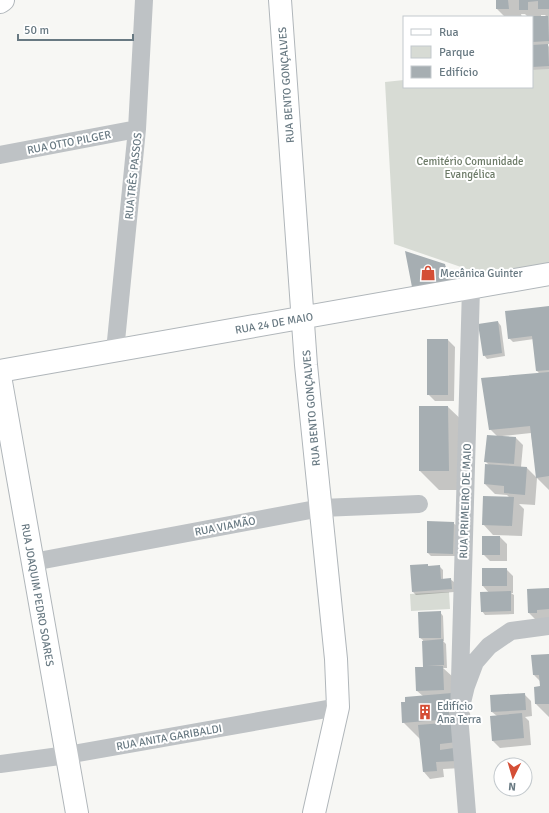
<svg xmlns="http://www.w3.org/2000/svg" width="549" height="813" font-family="Signika,sans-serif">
	<rect width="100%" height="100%" fill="#f7f7f4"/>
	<path fill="#d7dbd4" d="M549 69V265L493 278 394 244 385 82 404 80V87H532V70Z
		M449 592 450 609 411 611 410 594Z"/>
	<path fill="#0003" fill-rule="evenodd" d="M497 0H549V44H547L549 47V69L532 70V17H528L525 14H521L522 17H505L497 9ZM541 15H545L547 17H541Z
		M444 265 451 272 455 288 419 293 412 286Z
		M549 307V490L537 478 535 505 519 504 524 509 522 536 493 535 483 524 510 498 507 495 495 494 485 484 489 465 485 461 497 436 490 429 540 374 537 371 534 339 513 342 509 338ZM531 433 537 478 527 468 521 467 523 445 516 438 502 437V436Z
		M498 322 501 326 505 356 487 359 484 355Z
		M448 340 455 347 454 401H435L428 394Z
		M420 407H448L467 425V490H439L420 471Z
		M453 523 457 526 456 556H431L428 553Z
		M483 537H500L507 544V561H490L483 554Z
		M427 565 430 567 439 566 443 570V579H450L454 582V592L416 595 413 592Z
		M506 569 513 576V593H511L514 595V614L485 615 482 611 489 593 483 586Z
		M549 589V632H548L529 613 528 590Z
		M440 612 443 616 444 641H443L446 644 447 668H443L453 677V696L470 713 471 723H467L462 768 443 769 444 777 430 779 424 772 421 740 403 722 423 696 417 691 426 668 424 666 423 640 420 638Z
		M549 655V717L536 704 535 688 541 687V682L534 675Z
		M524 694 531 701 532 716 525 717 529 721 531 745 500 748 493 741 497 716 492 712Z"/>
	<path fill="#a6aeb2" d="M496 0H508L509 9H496Z
		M519 0H549V9H538V1L528 2V10H519Z
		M532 16H548L549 41 532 42Z
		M548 44 549 66 532 67V45Z
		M405 251 445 264 449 281 412 287Z
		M549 306V370L536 371 532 336 508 339 505 311Z
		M498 321 502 353 483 356 478 324Z
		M427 339H448V395H427Z
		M549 372V476L536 478 530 426 489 430 481 378Z
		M419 406H448L449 471H419Z
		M487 435 516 437 514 464 484 462Z
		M485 464 527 467 525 495 504 493V486L484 484Z
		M483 496 514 497 512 526 482 525Z
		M427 521 454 522 453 554 427 553Z
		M482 536H500V555H482Z
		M428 564V566L440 565 441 579 451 578 452 589 412 592 410 565Z
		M482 568H507V586H482Z
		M549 588V609L537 610V613H528L527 589Z
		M511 591V611L481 612 480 592Z
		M441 611V638H419L418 612Z
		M443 639 444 665 427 666H443L444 690 416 691 415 667H423L422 641Z
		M549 654V704H535L534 687 540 686 539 675H533L531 655Z
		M452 693 453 704 448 705 450 719 402 723 401 702H405V697Z
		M525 693 526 710 491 712 490 695Z
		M522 713 524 738 492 741 490 716Z
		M455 722 457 742 440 744V750L454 748 456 761 436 762 437 771 423 772 418 725Z"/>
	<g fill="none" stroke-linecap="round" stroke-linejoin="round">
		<g stroke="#b0b6ba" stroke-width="24">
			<path id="secondary" d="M280 0 306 365 336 659 338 707 314 813
				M0 2 3 0
				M0 371 549 274
				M0 376 77 813"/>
		</g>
		<path stroke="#bec2c5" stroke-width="18" d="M0 155 137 129
			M115 351 137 129 144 0
			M33 562 321 508 419 504
			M459 715 471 288
			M0 764 67 755 338 707
			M467 813 459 715 466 686 475 662 489 646 511 631 549 626"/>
		<use href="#secondary" stroke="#fff" stroke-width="22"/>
	</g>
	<defs>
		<g id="shop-bare" transform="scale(1.2)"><path d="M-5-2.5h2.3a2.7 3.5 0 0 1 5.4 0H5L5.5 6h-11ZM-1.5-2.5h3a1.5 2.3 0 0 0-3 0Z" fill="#d44e36" stroke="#fff" stroke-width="2.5" paint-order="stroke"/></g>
		<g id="building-bare" transform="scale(1.2)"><path d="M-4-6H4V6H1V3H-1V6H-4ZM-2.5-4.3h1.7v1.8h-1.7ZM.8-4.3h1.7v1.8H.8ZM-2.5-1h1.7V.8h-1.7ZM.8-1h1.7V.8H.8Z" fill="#d44e36" stroke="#fff" stroke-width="2.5" paint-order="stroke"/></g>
	</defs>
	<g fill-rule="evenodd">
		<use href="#shop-bare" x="428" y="273"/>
		<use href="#building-bare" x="425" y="712"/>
	</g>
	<g text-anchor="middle" stroke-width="4" stroke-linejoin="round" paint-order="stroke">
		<g font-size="11" fill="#687982" stroke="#fff">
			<text transform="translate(286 85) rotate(-94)" y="4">RUA BENTO GONÇALVES</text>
			<text transform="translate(69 142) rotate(-11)" y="4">RUA OTTO PILGER</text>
			<text transform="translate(133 176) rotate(-84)" y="4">RUA TRÊS PASSOS</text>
			<text transform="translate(274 323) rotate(-10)" y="4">RUA 24 DE MAIO</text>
			<text transform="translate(311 408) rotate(-95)" y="4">RUA BENTO GONÇALVES</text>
			<text transform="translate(465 501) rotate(-88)" y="4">RUA PRIMEIRO DE MAIO</text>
			<text transform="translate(225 526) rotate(-11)" y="4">RUA VIAMÃO</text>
			<text transform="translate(38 595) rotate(80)" y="4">RUA JOAQUIM PEDRO SOARES</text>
			<text transform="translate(169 737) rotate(-10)" y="4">RUA ANITA GARIBALDI</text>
		</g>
		<g font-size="11" fill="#6c7a67" stroke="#fff">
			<text x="470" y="165">Cemitério Comunidade<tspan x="470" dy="13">Evangélica</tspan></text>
		</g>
		<g font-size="11" fill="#687982" stroke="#fff" text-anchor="start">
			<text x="440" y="277">Mecânica Guinter</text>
			<text x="437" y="710">Edifício<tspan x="437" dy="13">Ana Terra</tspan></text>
		</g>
	</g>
	<rect x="403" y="16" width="130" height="72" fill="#ffffff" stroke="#c3c9cd"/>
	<rect x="411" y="29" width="20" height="6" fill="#ffffff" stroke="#c3c9cd"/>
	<text x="439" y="36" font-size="12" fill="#687982">Rua</text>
	<rect x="411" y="46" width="20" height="12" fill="#d7dbd4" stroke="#c3c9cd"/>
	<text x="439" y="56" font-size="12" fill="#687982">Parque</text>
	<rect x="411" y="66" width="20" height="12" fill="#a6aeb2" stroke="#c3c9cd"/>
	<text x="439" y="76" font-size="12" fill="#687982">Edifício</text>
	<g transform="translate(513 777) rotate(185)"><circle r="19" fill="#ffffff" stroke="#c3c9cd"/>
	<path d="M0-3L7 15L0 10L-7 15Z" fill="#d44e36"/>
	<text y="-6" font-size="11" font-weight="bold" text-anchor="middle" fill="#687982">N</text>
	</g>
	<path d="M18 34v6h115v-6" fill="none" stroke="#687982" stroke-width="2"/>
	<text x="24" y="34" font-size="12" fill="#687982" stroke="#ffffff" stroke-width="3" paint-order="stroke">50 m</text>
</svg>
